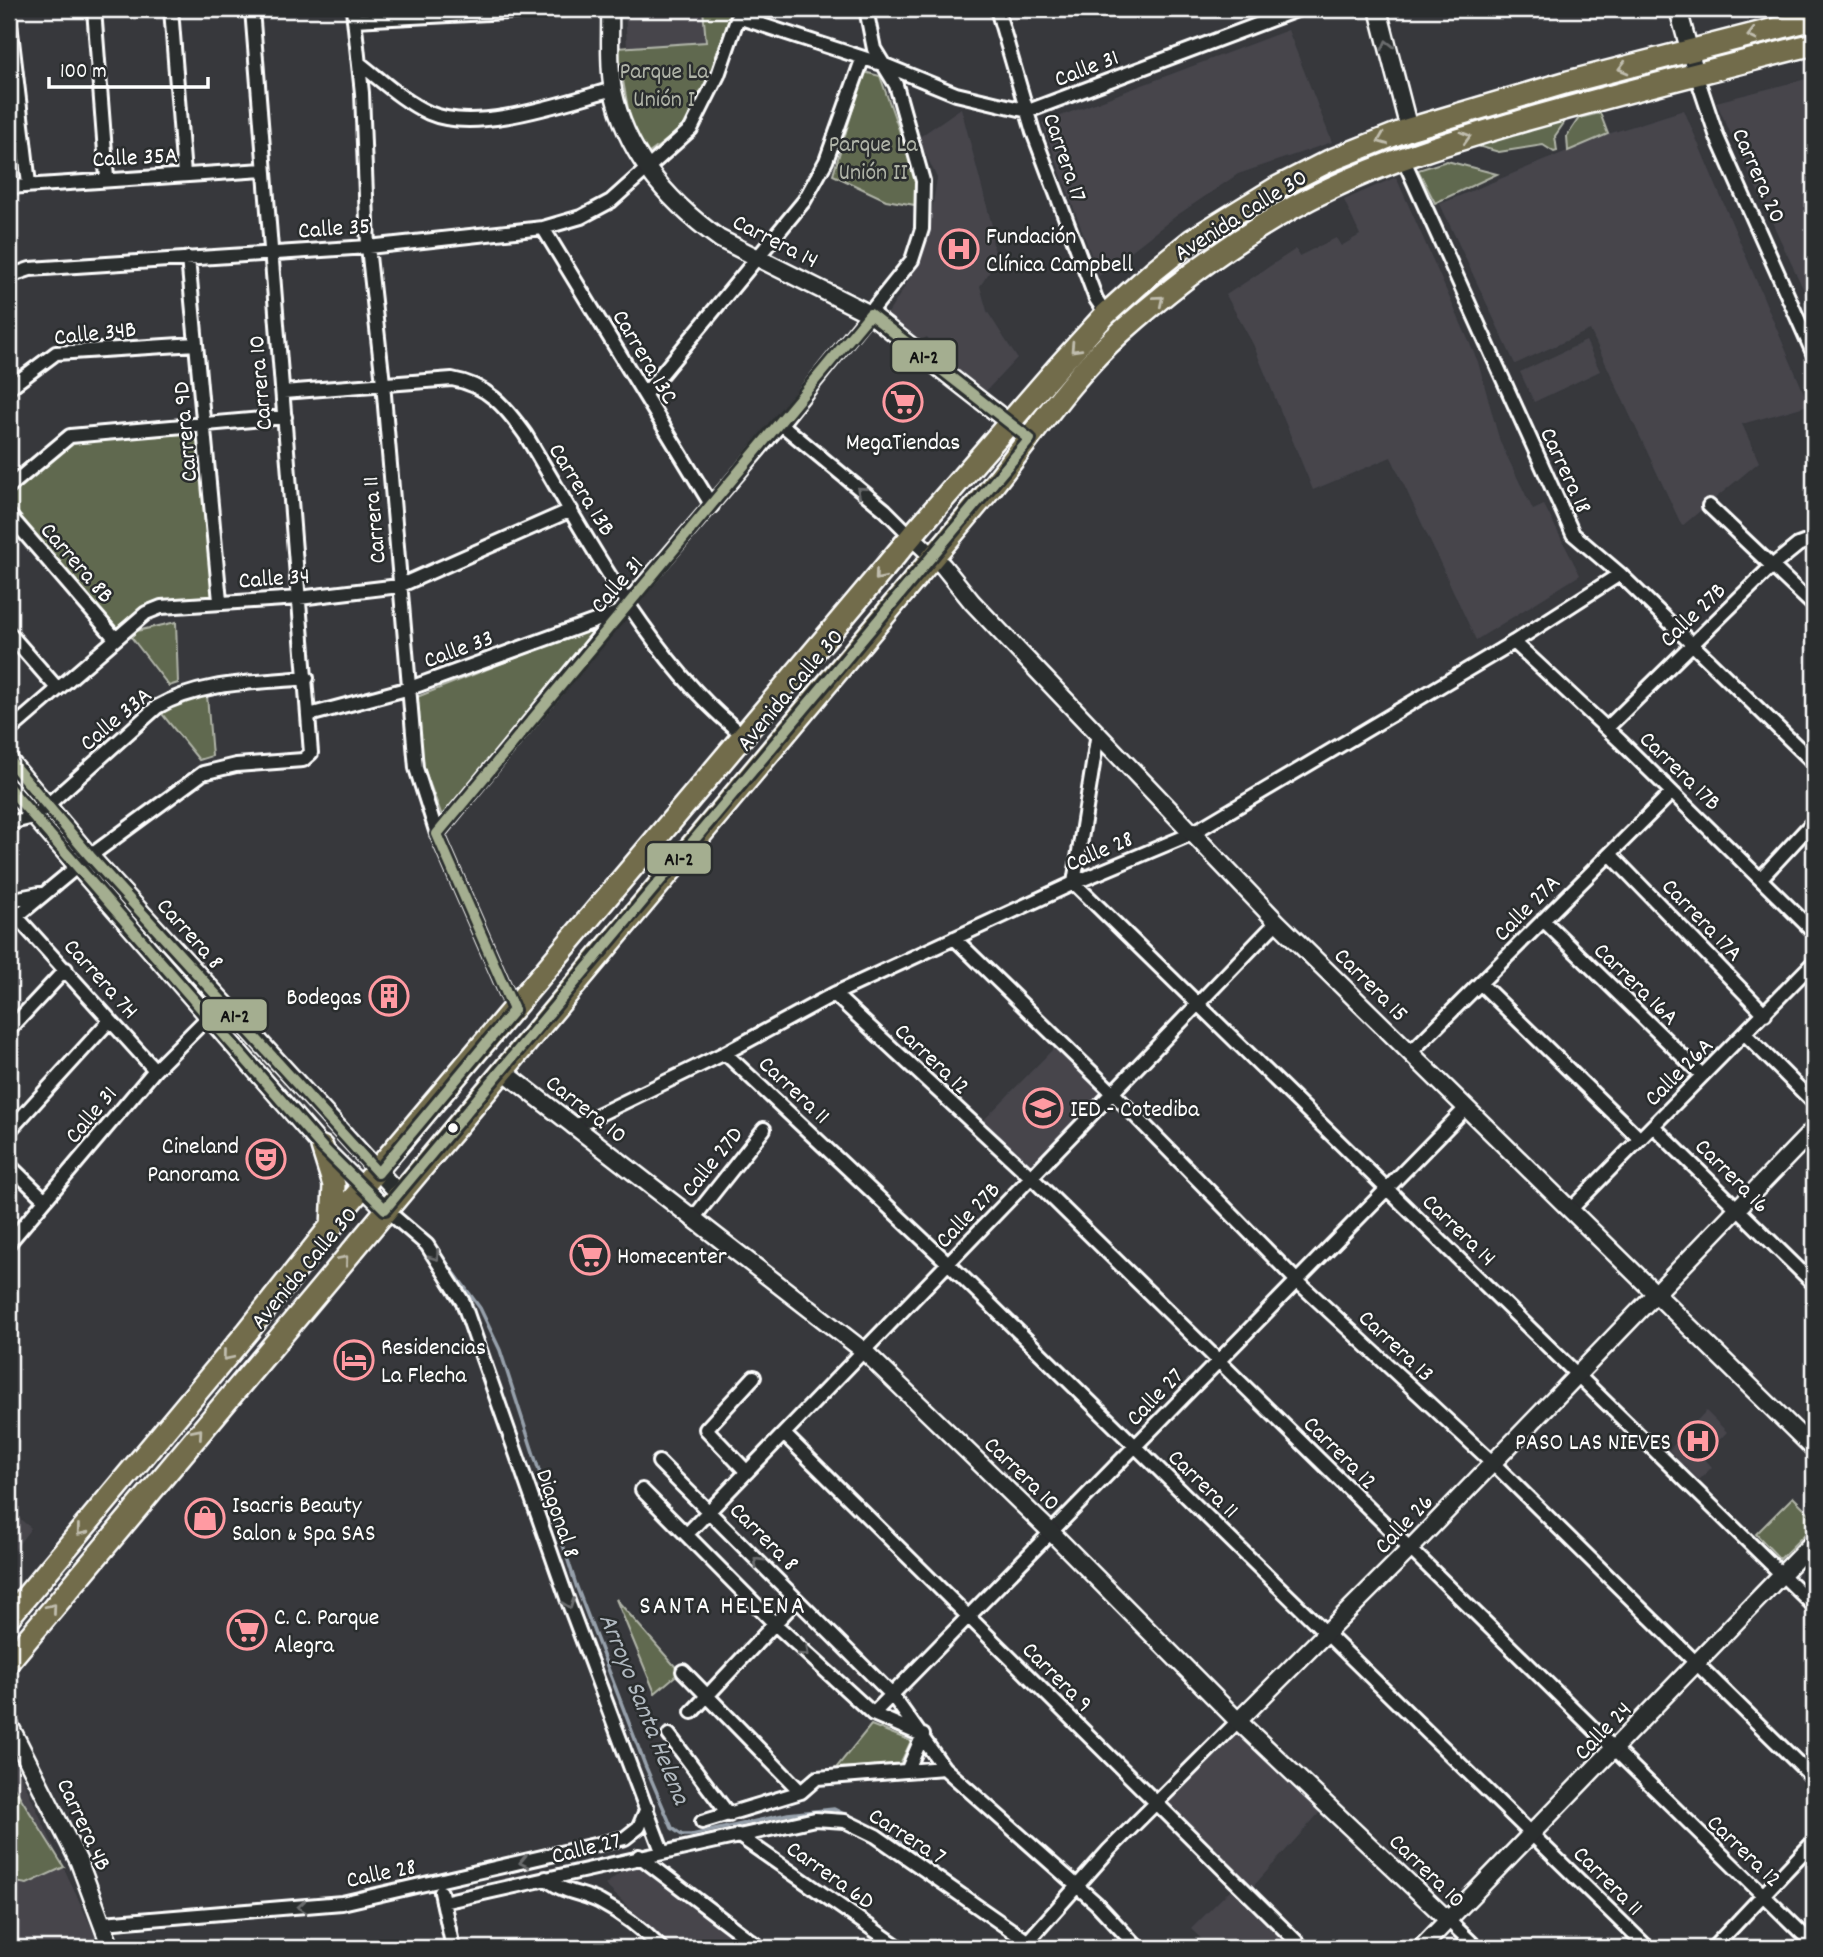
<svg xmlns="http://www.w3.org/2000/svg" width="1823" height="1957" font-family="Dekko,sans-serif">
	<rect width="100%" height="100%" fill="#37383c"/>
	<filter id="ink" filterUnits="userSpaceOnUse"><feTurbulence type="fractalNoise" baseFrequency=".0143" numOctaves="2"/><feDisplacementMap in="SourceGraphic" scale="14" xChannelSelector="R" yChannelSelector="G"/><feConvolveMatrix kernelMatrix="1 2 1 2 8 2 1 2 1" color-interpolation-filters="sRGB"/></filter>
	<g filter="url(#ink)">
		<path fill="#46454c" d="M625 9H703L706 42 627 48Z
			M1288 30 1332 142 1238 174 1176 216 1099 276 1042 123Z
			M1814 77V312L1716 102Z
			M961 108 995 237 992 240 997 261 980 286 987 311 1017 358 985 392 938 354 927 337 919 341 887 315 922 259 929 228 937 178 918 138Z
			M1684 110 1809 405 1742 424 1759 462 1682 526 1590 330 1515 364 1440 204 1608 134Z
			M1396 177 1478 362 1500 442 1533 510 1544 505 1580 575 1476 640 1391 457 1313 490 1253 344 1226 295 1296 249 1299 256 1336 238 1341 246 1360 235 1344 200Z
			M1586 341 1600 371 1534 402 1520 372Z
			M1055 1047 1104 1094 1031 1170 981 1123Z
			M1706 1411 1727 1432 1703 1457 1712 1467 1699 1480 1683 1464 1677 1470 1672 1464 1677 1458 1669 1450Z
			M9 1510 31 1528 9 1557Z
			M1236 1733 1320 1812 1250 1890 1166 1804Z
			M9 1750 101 1948H9Z
			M632 1863 738 1941 731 1948H672L605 1885Z
			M1231 1889 1290 1948H1211L1191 1929Z"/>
		<path fill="#616950" stroke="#b0b4a8" stroke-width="2" d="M703 9H730L731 17 713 74 686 126 645 156 632 130 617 48 706 42Z
			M864 72 880 76 914 172 918 187 915 205 886 200 833 175Z
			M1600 113 1608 134 1568 151 1567 136 1579 118Z
			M1566 120 1555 136 1557 151 1554 152 1543 145 1499 152 1474 145Z
			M1447 161 1497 174 1435 203 1418 170Z
			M197 431 214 605 129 618 116 628 9 505V496L70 444Z
			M176 622 178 683 169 686 128 633Z
			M599 625 444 821 420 758 417 697Z
			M207 695 212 756 199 760 162 714 178 701Z
			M1793 1497 1814 1518V1525L1780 1559 1756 1534Z
			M616 1599 680 1672 655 1693Z
			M871 1725 911 1741 900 1764 836 1768Z
			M9 1779 64 1867 27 1884 9 1881Z"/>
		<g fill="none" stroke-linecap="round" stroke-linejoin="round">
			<path stroke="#97a1ac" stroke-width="3.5" d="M176 964 208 1003
				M436 1248 480 1308 500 1350 576 1585 645 1765 672 1828 682 1835H692L788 1814 834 1809 899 1842 1020 1929
				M1040 1944 1050 1948"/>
			<g stroke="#fff" stroke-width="18">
				<path id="minor" d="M94 9 107 178
					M171 9 184 175
					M353 9 362 93 368 247 383 383 416 768 437 834 514 1010
					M997 9 1033 132 1096 299 1106 314
					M9 15 29 184
					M738 17 885 65 956 94 1028 111 1299 9
					M354 20 568 9
					M359 63C381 80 403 101 429 113 477 134 565 102 613 89
					M1696 74 1717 137 1814 355
					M1403 158 1573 534 1620 574 1814 763
					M9 187 263 170
					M543 228 712 506
					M188 258 220 601
					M9 276 30 269 368 247 543 228 581 217 611 201 691 129 718 75 738 17 737 9
					M9 388 56 353 196 344
					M283 392 452 379C487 385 505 406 525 434 584 531 654 669 746 737
					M645 394 804 201 826 161 862 60
					M781 424 885 510 912 537
					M9 487 70 436 285 417
					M1709 506 1814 606
					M9 515 115 638
					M9 633 57 688
					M1514 642 1620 741 1814 932
					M309 715 410 688 617 613
					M1607 728 1772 566 1798 545 1814 539
					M9 731 146 613 161 607 299 598 399 586 571 510
					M1098 733 1074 883 1814 1606
					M9 823 34 817 157 707C202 681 256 683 307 678
					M437 834 619 612 781 424 912 260 922 229 923 181 896 85 874 49 866 9
					M1610 854 1765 1014
					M1761 878 1814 821
					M9 900 39 894
					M16 916 155 1070
					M1543 920 1702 1075
					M9 923 90 856 203 773 236 765 303 760 311 753 252 9
					M954 938 1113 1093 1297 1281 1493 1463 1814 1779
					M1480 983 1640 1139
					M834 994 1031 1177 1814 1945
					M9 1030 66 969
					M1745 1034 1814 1103
					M725 1053 948 1263 1648 1948
					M1410 1053 1672 792
					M1653 1126 1814 1284
					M573 1127 725 1053 834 994 1074 883 1191 834 1514 642 1620 574
					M9 1131 110 1020
					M9 1165 45 1200
					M385 1209 427 1245 463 1302 569 1604 662 1851
					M1570 1210 1814 962
					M692 1220 764 1129
					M9 1243 155 1070 209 1016
					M784 1434 1303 1948
					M659 1462 892 1695 944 1768 1096 1903 1138 1948
					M747 1472 706 1429 754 1377
					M642 1490 776 1625 873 1714 922 1735
					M687 1534 1277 922
					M683 1671 801 1792
					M692 1712 796 1601
					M873 1714 1466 1108
					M669 1735 729 1815
					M908 1769 923 1735
					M702 1822 801 1792 817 1778 944 1768
					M738 1835 900 1948
					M639 1856 760 1948
					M546 1878C559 1892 584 1893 600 1902 623 1914 643 1930 661 1948
					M441 1892 453 1948
					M443 1902 815 1819 845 1821 876 1836 1037 1948
					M1448 1920 1477 1948
					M103 1923 342 1903 625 1838 639 1827 647 1808
					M1022 1948 1109 1850 1238 1721
					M1713 1948 1814 1841"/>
			</g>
			<g stroke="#fff" stroke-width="21">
				<path id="tertiary" d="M610 9C611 35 608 64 613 90 626 154 668 202 720 239L870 314 1030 439
					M1378 9 1409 129
					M1678 9 1696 74
					M912 537 943 566 972 602 1277 922 1814 1449
					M9 760 90 856 400 1195
					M9 788 322 1147 385 1209
					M502 1070 864 1351 1051 1532 1238 1721 1448 1920
					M1238 1721 1409 1550 1814 1129
					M9 1724 79 1862 111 1948
					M1421 1948 1814 1541"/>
			</g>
			<g stroke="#fff" stroke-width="26">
				<path id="trunk" d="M322 1147 334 1185 332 1227
					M9 1617 248 1331 350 1202 920 526 1058 367 1106 314 1156 269 1192 240 1278 187 1329 161 1409 129 1568 82 1814 19
					M9 1661 986 494C1030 440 1069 379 1121 332 1184 276 1253 225 1329 189 1393 158 1461 139 1528 119 1623 92 1719 68 1814 44"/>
			</g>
			<use href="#minor" stroke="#2a2d2e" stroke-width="12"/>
			<use href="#tertiary" stroke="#2a2d2e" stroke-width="16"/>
			<use href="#trunk" stroke="#726c4b" stroke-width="21"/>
			<g stroke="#2a2d2e" stroke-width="16">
				<path id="bus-1" d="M9 760 90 856 378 1173 514 1010 437 834 870 314 1030 439 385 1209 322 1147 9 788"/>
			</g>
			<use href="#bus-1" stroke="#a4ae90" stroke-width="10"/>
		</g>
		<defs><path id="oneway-chevron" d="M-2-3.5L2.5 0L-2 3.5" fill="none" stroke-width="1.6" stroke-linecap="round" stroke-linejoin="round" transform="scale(1.75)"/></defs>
		<g stroke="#c0bdae">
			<use href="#oneway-chevron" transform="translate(1752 35) rotate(166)"/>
			<use href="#oneway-chevron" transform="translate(1623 68) rotate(165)"/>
			<use href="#oneway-chevron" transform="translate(1466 137) rotate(-16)"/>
			<use href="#oneway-chevron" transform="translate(1382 140) rotate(158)"/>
			<use href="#oneway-chevron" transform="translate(1159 300) rotate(-40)"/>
			<use href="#oneway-chevron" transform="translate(1075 348) rotate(133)"/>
			<use href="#oneway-chevron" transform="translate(879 576) rotate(130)"/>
			<use href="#oneway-chevron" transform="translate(344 1260) rotate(-50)"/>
			<use href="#oneway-chevron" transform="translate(227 1356) rotate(130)"/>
			<use href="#oneway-chevron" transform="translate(198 1433) rotate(-49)"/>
			<use href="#oneway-chevron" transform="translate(81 1531) rotate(129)"/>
			<use href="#oneway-chevron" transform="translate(52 1608) rotate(-50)"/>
		</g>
		<g stroke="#6a6c6d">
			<use href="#oneway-chevron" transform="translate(1387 45) rotate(-104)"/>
			<use href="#oneway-chevron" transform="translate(861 491) rotate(-140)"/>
			<use href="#oneway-chevron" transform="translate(435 1256) rotate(53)"/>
			<use href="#oneway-chevron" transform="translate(758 1562) rotate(-135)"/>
			<use href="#oneway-chevron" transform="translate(569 1604) rotate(70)"/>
			<use href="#oneway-chevron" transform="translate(805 1652) rotate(43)"/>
			<use href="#oneway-chevron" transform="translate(524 1862) rotate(167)"/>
			<use href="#oneway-chevron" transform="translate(302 1907) rotate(175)"/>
		</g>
	</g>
	<defs>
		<g id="hospital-ring" transform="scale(2.0125)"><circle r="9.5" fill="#2a2d2e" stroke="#ff9aa2" stroke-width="1.5"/><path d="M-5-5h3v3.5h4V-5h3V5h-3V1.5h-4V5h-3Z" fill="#ff9aa2"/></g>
		<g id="supermarket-ring" transform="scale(2.0125)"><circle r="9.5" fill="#2a2d2e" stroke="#ff9aa2" stroke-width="1.5"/><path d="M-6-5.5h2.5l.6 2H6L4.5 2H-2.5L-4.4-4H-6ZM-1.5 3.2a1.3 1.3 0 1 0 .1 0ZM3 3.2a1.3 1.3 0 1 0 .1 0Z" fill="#ff9aa2"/></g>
		<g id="building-ring" transform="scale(2.0125)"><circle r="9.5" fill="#2a2d2e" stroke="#ff9aa2" stroke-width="1.5"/><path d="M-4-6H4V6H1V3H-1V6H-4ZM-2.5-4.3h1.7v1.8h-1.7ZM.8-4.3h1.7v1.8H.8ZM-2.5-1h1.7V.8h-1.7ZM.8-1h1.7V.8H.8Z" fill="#ff9aa2"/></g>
		<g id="school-ring" transform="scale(2.0125)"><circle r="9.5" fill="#2a2d2e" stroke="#ff9aa2" stroke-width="1.5"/><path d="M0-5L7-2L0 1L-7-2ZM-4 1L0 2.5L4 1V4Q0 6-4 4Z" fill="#ff9aa2"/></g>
		<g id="theatre-ring" transform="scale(2.0125)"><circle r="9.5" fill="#2a2d2e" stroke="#ff9aa2" stroke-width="1.5"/><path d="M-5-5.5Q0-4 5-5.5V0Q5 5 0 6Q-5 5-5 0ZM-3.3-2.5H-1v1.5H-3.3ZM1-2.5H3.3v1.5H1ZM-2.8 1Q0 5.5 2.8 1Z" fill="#ff9aa2"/></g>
		<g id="hotel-ring" transform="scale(2.0125)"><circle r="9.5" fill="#2a2d2e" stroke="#ff9aa2" stroke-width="1.5"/><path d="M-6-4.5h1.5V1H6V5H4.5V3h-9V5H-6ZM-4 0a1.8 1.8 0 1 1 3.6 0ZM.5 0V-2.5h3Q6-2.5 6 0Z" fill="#ff9aa2"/></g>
		<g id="shop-ring" transform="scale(2.0125)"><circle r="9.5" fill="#2a2d2e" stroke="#ff9aa2" stroke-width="1.5"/><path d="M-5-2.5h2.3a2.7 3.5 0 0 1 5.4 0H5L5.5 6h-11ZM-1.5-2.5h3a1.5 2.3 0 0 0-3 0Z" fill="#ff9aa2"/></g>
	</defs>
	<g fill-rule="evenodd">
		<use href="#hospital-ring" x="959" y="249"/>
		<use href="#supermarket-ring" x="903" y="402"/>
		<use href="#building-ring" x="389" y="996"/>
		<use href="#school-ring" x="1043" y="1108"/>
		<use href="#theatre-ring" x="266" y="1159"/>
		<use href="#supermarket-ring" x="590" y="1255"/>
		<use href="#hotel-ring" x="354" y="1360"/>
		<use href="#hospital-ring" x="1698" y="1441"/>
		<use href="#shop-ring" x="205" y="1518"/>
		<use href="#supermarket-ring" x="247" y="1630"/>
	</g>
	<circle fill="#fff" stroke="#2a2d2e" stroke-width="2.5" cx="453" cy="1128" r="6"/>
	<g text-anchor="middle" stroke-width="5" stroke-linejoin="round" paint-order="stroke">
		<g font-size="24" fill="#fff" stroke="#2a2d2e">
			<text transform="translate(1086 67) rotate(-21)" y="8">Calle 31</text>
			<text transform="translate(135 156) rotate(-3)" y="8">Calle 35A</text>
			<text transform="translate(1066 157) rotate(71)" y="8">Carrera 17</text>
			<text transform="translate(1760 175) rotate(66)" y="8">Carrera 20</text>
			<text transform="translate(1240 214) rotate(-32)" y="8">Avenida Calle 30</text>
			<text transform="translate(334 227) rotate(-4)" y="8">Calle 35</text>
			<text transform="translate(776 240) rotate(27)" y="8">Carrera 14</text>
			<text transform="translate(95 332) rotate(-6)" y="8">Calle 34B</text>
			<text transform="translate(646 356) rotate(59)" y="8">Carrera 13C</text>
			<text transform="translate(259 383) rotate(-95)" y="8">Carrera 10</text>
			<text transform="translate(184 432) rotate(-95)" y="8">Carrera 9D</text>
			<text transform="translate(1567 470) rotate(65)" y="8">Carrera 18</text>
			<text transform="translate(583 489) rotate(58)" y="8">Carrera 13B</text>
			<text transform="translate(373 520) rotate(-95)" y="8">Carrera 11</text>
			<text transform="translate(78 562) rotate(49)" y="8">Carrera 8B</text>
			<text transform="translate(274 577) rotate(-4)" y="8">Calle 34</text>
			<text transform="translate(616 584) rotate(-49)" y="8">Calle 31</text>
			<text transform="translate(1692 614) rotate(-44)" y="8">Calle 27B</text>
			<text transform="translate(458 648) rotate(-20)" y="8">Calle 33</text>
			<text transform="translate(789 689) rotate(-50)" y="8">Avenida Calle 30</text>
			<text transform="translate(115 718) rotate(-40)" y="8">Calle 33A</text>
			<text transform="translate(1681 770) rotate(44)" y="8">Carrera 17B</text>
			<text transform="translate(1099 850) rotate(-23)" y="8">Calle 28</text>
			<text transform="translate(1526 907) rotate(-45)" y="8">Calle 27A</text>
			<text transform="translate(1703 919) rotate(46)" y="8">Carrera 17A</text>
			<text transform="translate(191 933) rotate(48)" y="8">Carrera 8</text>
			<text transform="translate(102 978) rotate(48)" y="8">Carrera 7H</text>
			<text transform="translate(1637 983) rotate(44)" y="8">Carrera 16A</text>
			<text transform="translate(1372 984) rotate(45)" y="8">Carrera 15</text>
			<text transform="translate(933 1058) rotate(43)" y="8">Carrera 12</text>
			<text transform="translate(1678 1071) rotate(-45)" y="8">Calle 26A</text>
			<text transform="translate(795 1089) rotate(43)" y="8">Carrera 11</text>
			<text transform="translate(587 1108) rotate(38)" y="8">Carrera 10</text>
			<text transform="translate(90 1114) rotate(-50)" y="8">Calle 31</text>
			<text transform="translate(711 1161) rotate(-51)" y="8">Calle 27D</text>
			<text transform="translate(1733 1175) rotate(45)" y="8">Carrera 16</text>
			<text transform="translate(967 1214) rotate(-46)" y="8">Calle 27B</text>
			<text transform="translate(1460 1229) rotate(44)" y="8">Carrera 14</text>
			<text transform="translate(303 1267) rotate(-50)" y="8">Avenida Calle 30</text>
			<text transform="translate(1397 1345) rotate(43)" y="8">Carrera 13</text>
			<text transform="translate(1154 1396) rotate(-46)" y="8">Calle 27</text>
			<text transform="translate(1341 1452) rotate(45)" y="8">Carrera 12</text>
			<text transform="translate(1023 1473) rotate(44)" y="8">Carrera 10</text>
			<text transform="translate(1204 1483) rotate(44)" y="8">Carrera 11</text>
			<text transform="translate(559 1513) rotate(71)" y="8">Diagonal 8</text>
			<text transform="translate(1403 1523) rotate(-46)" y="8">Calle 26</text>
			<text transform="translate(765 1536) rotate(45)" y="8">Carrera 8</text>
			<text transform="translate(1058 1676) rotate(45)" y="8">Carrera 9</text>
			<text transform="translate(1602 1730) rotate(-46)" y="8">Calle 24</text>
			<text transform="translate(85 1824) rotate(65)" y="8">Carrera 4B</text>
			<text transform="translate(908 1835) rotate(32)" y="8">Carrera 7</text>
			<text transform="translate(586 1847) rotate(-14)" y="8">Calle 27</text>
			<text transform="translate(1745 1850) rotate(44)" y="8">Carrera 12</text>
			<text transform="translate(1428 1870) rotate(44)" y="8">Carrera 10</text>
			<text transform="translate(381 1872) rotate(-12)" y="8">Calle 28</text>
			<text transform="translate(831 1874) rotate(35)" y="8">Carrera 6D</text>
			<text transform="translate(1609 1880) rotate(45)" y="8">Carrera 11</text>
		</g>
		<g font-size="24" fill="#b0b4a8" stroke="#2a2d2e">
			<text x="664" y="78">Parque La<tspan x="664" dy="28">Unión I</tspan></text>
			<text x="873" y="151">Parque La<tspan x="873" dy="28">Unión II</tspan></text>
		</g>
		<g font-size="24" fill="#fff" stroke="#2a2d2e" text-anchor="start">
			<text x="986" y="243">Fundación<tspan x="986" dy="28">Clínica Campbell</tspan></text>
			<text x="903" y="449" text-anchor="middle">MegaTiendas</text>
			<text x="362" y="1004" text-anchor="end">Bodegas</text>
			<text x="1070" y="1116">IED - Cotediba</text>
			<text x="239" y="1153" text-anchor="end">Cineland<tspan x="239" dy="28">Panorama</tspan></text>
			<text x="617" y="1263">Homecenter</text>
			<text x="381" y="1354">Residencias<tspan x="381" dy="28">La Flecha</tspan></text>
			<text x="1671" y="1449" text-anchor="end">PASO LAS NIEVES</text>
			<text x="232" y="1512">Isacris Beauty<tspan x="232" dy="28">Salon &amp; Spa SAS</tspan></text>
			<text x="274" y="1624">C. C. Parque<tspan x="274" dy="28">Alegra</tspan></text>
		</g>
		<g font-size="26" letter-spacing="2" fill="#fff" stroke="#2a2d2e">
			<text x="723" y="1613">SANTA HELENA</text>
		</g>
		<g font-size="26" font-style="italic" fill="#b1b9c0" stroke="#2a2d2e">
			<text transform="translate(646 1708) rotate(68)" y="9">Arroyo Santa Helena</text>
		</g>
	</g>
	<g stroke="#2a2d2e" stroke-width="2.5">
		<rect x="891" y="339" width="66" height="34" rx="7" fill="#a4ae90"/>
		<rect x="646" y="842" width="66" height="33" rx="7" fill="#a4ae90"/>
		<rect x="201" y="998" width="67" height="34" rx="7" fill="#a4ae90"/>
	</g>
	<g font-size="19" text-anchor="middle" font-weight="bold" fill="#111">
		<text x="924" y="363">A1-2</text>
		<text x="679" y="865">A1-2</text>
		<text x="235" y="1022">A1-2</text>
	</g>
	<rect width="1823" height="1957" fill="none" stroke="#2a2d2e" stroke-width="35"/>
	<rect x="18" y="18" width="1788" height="1922" fill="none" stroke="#fff" stroke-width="2.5" filter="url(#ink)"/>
	<path d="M49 77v10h159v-10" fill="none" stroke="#ffffff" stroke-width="3.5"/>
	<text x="60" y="77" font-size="21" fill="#ffffff" stroke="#2a2d2e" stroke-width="5" paint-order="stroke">100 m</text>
</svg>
